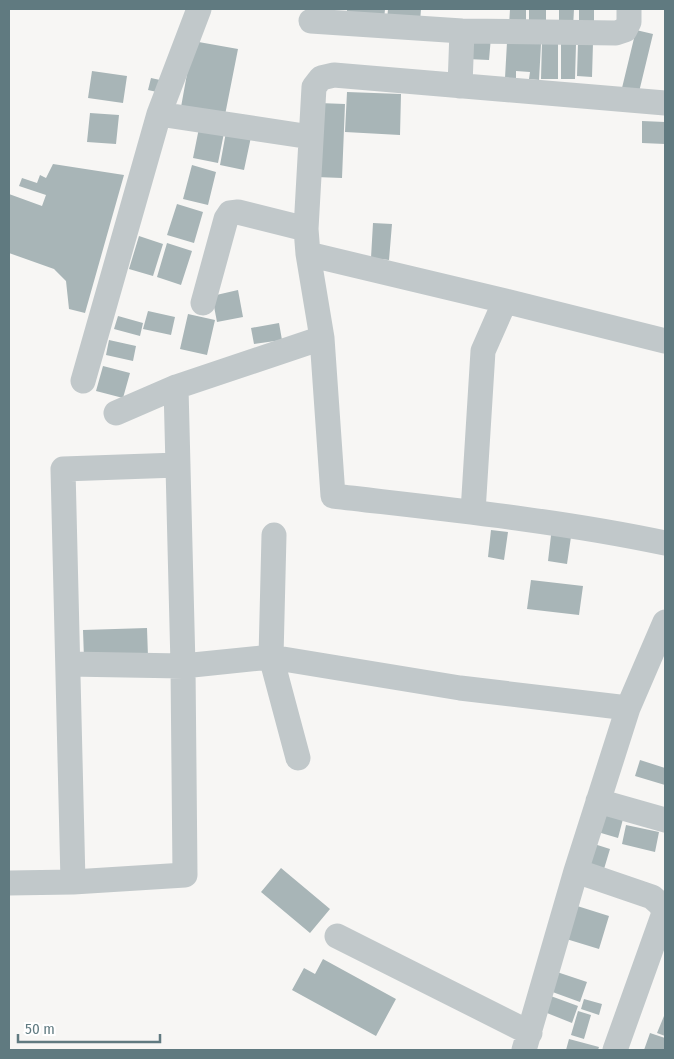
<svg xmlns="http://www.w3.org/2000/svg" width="674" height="1059" font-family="'Fira Sans Condensed',sans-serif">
	<rect width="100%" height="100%" fill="#f7f6f4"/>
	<path fill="#a8b5b7" d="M347 9H385L384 20 347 18Z
		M388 9H421L420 22 387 20Z
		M510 9H526V26H509Z
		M529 9H546V23L529 22Z
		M559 9H574L573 28 559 27Z
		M579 9H594V27H579Z
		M636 30 653 34 639 92 622 88Z
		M469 36 491 37 489 60 467 59Z
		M193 41 238 49 225 115 181 107Z
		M507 42 541 44 539 80 529 79 530 72 516 71V79L505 78Z
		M542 42 558 43V79H541Z
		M561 43 576 44 575 79H561Z
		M578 43H593L592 77 577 76Z
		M92 71 127 76 123 103 88 98Z
		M151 78 160 80 157 92 148 90Z
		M347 92 401 94 400 135 345 132Z
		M319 103 345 104 342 178 316 177Z
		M90 113 119 115 116 144 87 142Z
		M642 121 665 122V144L642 143Z
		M200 123 225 128 218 163 193 158Z
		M226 132 251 137 244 170 220 165Z
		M53 164 124 175 85 313 69 309 66 281 54 269 9 253V194L42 206 46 195 19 186 22 178 37 183 40 175 46 178Z
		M192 165 216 172 208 205 183 199Z
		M177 204 203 212 194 243 167 235Z
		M373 223 392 224 389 260 371 258Z
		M139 236 163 244 153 276 129 269Z
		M167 243 192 251 181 285 157 277Z
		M238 290 243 317 217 322 212 296Z
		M148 311 175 317 171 335 143 329Z
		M188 314 215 320 207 355 180 349Z
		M118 316 143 323 140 336 114 329Z
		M279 323 282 340 254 344 251 328Z
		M109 340 136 346 133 361 106 355Z
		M103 366 130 373 123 398 96 391Z
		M552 527 572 530 567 564 548 561Z
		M491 530 508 532 504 560 488 557Z
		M531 580 583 586 579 615 527 609Z
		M147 628 148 657 84 659 83 630Z
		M640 760 665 768V785L635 776Z
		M597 811 623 819 618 838 591 830Z
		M626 825 659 832 655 852 622 844Z
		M591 843 610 849 604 869 585 863Z
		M281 868 330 909 310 933 261 892Z
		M574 905 609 916 599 949 563 938Z
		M323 959 396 999 376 1036 292 990 304 968 315 974Z
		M554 971 587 982 580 1002 547 990Z
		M548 995 578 1006 572 1023 542 1011Z
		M584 999 602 1004 599 1015 581 1009Z
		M578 1011 591 1015 584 1039 571 1035Z
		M664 1016H665V1036L657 1033Z
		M650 1033 665 1038V1050H644Z
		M569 1039 599 1047 598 1050H566Z"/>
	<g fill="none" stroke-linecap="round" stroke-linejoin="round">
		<path stroke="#c1c8ca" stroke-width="25" d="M311 21 462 31 616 33 625 30 629 22V9
			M460 86 462 31
			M665 103 334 75 321 78 314 87 306 229 308 254 322 338 333 496C444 509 556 520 665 543
			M159 114 311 137
			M308 254 505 301 665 341
			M203 303 226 219 230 213 238 212 306 229
			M83 381 159 114 199 9
			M116 413 176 387 322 338
			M473 512 483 351 505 301
			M274 535 271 657 298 758
			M68 664 183 666 271 657 460 688 628 708
			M598 801 665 820
			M576 871 652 897 660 904 665 914
			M73 882 63 469 178 465
			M9 883 73 882 185 875 183 666 176 387
			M337 936 530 1033
			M524 1050 576 871 628 708 665 622
			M615 1050 664 913"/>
	</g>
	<rect width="674" height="1059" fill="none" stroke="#607a80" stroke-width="20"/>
	<path d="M18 1034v8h142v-8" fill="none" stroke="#607a80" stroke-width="2.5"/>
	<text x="25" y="1034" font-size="15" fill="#607a80" stroke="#ffffff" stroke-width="4" paint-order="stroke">50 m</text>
</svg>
